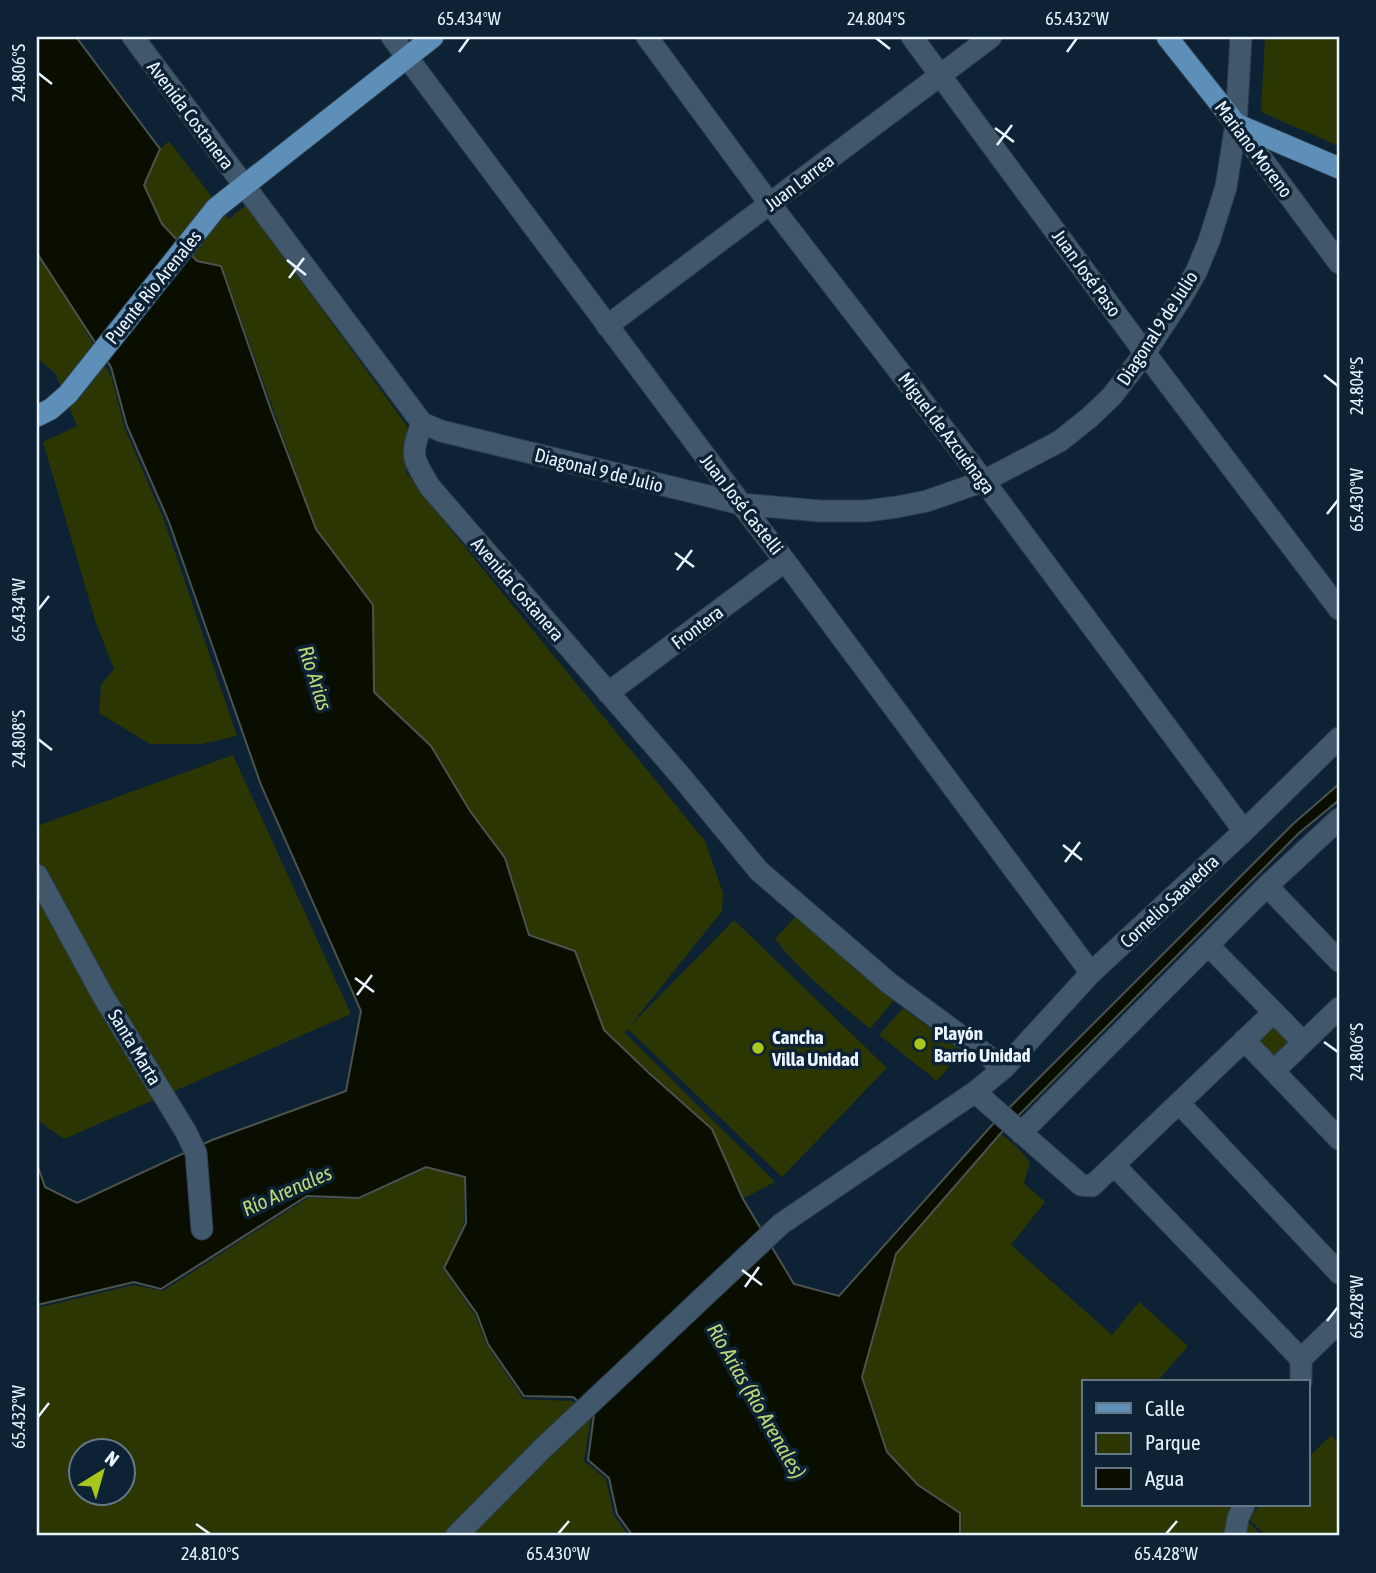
<svg xmlns="http://www.w3.org/2000/svg" width="1376" height="1573" font-family="'Asap Condensed',sans-serif">
	<rect width="100%" height="100%" fill="#0d2234"/>
	<path fill="#2c3602" fill-rule="evenodd" d="M1265 37H1339V146L1261 112Z
		M169 141 229 219 246 205 407 426 406 472 447 525 705 841 723 893 722 911 629 1027 734 920 887 1068 782 1177 628 1029 625 1033 775 1182 744 1198 712 1129 604 1030 575 951 530 934 506 858 470 811 431 746 374 692 373 604 316 529 222 266 197 261 163 224 145 185 160 149Z
		M37 253 66 296 111 376 125 429 164 520 237 736 202 744H150L99 713 101 685 114 669 96 623 43 442 77 426 55 373 37 358Z
		M233 755 351 1014 64 1139 37 1120V826Z
		M795 917 822 935 850 965 894 1000 870 1029C837 1001 801 973 775 939Z
		M903 1008 962 1052 937 1081 879 1035Z
		M1271 1021 1292 1041 1279 1060 1256 1042Z
		M1001 1134 1017 1147 1030 1162 1024 1183 1045 1202 1011 1245 1112 1335 1139 1302 1188 1346 1157 1382H1084V1505H1233L1262 1536H960V1513L918 1485 888 1452 863 1377 896 1254Z
		M427 1168 464 1178V1223L443 1269 475 1315 486 1344 523 1399 572 1401 591 1417 584 1461 606 1479 614 1516 629 1536H37V1308L134 1285 163 1291 308 1198 360 1199ZM80 1450H122V1492H80Z
		M1331 1435 1339 1444V1536H1266L1248 1518 1261 1505H1308V1458Z"/>
	<path fill="#090e00" stroke="#4c534c" stroke-width="2" d="M37 37H76L160 149 144 185 162 224 197 261 221 266 271 410 316 529 373 605 374 692 431 746 470 811 505 858 529 935 575 951 604 1030 649 1073 712 1129 743 1199 794 1284 839 1296 992 1125 1293 824 1339 784V800L1299 833 1001 1133 896 1254 862 1377 887 1452 918 1485 960 1513V1536H633L617 1514 609 1478 588 1460 594 1415 573 1397 524 1396 488 1344 477 1314 444 1268 466 1223 465 1177 426 1167 359 1198 307 1196 161 1289 134 1282 37 1305V1164L45 1187 77 1203 212 1140 346 1091 361 1011 261 785 169 522 127 426 111 367 37 253Z"/>
	<g fill="none" stroke-linecap="round" stroke-linejoin="round">
		<g stroke="#2c3f50" stroke-width="23">
			<path id="minor" d="M133 37 422 423
				M392 37 741 504 785 561 1091 973
				M647 37 770 204 984 481 1244 831
				M912 37 1145 353 1339 609
				M1236 124 1339 263
				M607 326 991 37
				M422 423 441 431 741 504 820 511H866L897 507 927 501 984 481 1060 441 1090 417 1112 396 1145 353 1180 300 1196 272 1209 241 1226 187 1236 124 1241 37
				M422 423C410 456 412 457 430 487L679 774 759 871 889 983 1004 1068
				M608 693 785 561
				M37 875 103 996 186 1132 196 1153 202 1229
				M1267 886 1339 961
				M1209 946 1303 1042
				M1244 1040 1339 1139
				M1274 1071 1339 1008
				M975 1092 1081 1185 1092 1186 1273 1013
				M1179 1103 1339 1273
				M1021 1133 1267 886 1339 819
				M1114 1165 1301 1359
				M1301 1359 1339 1322
				M1301 1359V1382
				M456 1536 541 1450 781 1224 975 1092 1004 1068 1091 973 1244 831 1339 738
				M1235 1536 1238 1518 1244 1505"/>
		</g>
		<g stroke="#2c3f50" stroke-width="23">
			<path id="major" d="M1167 37 1236 124 1339 168
				M37 416 51 409 68 394 216 208 433 37"/>
		</g>
		<use href="#minor" stroke="#41586c" stroke-width="21"/>
		<use href="#major" stroke="#5e8fb8" stroke-width="21"/>
	</g>
	<path fill="none" stroke="#e9f4fe" stroke-width="2.5" d="M876 38 890 49M459 52 469 38M1067 52 1077 38M38 73 52 84M995 128 1014 142M997 145 1012 125M287 260 306 275M289 278 304 258M1324 375 1338 386M1327 514 1338 500M675 553 694 567M677 570 692 550M38 610 49 596M38 739 52 750M1063 845 1082 860M1065 862 1080 842M355 978 374 992M357 995 372 975M1324 1042 1338 1052M742 1270 762 1285M745 1287 759 1267M1327 1321 1338 1307M38 1417 49 1403M196 1524 210 1534M558 1534 569 1521M1166 1534 1177 1521"/>
	<g fill="#a8c71d" stroke="#0d2234" stroke-width="2.5">
		<circle cx="920" cy="1044" r="7"/>
		<circle cx="758" cy="1048" r="7"/>
	</g>
	<g text-anchor="middle" stroke-width="7" stroke-linejoin="round" paint-order="stroke">
		<g font-size="19" fill="#e9f4fe" stroke="#0d2234">
			<text transform="translate(191 115) rotate(53)" y="7">Avenida Costanera</text>
			<text transform="translate(1254 149) rotate(53)" y="7">Mariano Moreno</text>
			<text transform="translate(799 182) rotate(-37)" y="7">Juan Larrea</text>
			<text transform="translate(1087 273) rotate(54)" y="7">Juan José Paso</text>
			<text transform="translate(153 287) rotate(-51)" y="7">Puente Rio Arenales</text>
			<text transform="translate(1157 328) rotate(-57)" y="7">Diagonal 9 de Julio</text>
			<text transform="translate(947 433) rotate(53)" y="7">Miguel de Azcuénaga</text>
			<text transform="translate(599 470) rotate(14)" y="7">Diagonal 9 de Julio</text>
			<text transform="translate(742 504) rotate(52)" y="7">Juan José Castelli</text>
			<text transform="translate(518 589) rotate(49)" y="7">Avenida Costanera</text>
			<text transform="translate(697 627) rotate(-37)" y="7">Frontera</text>
			<text transform="translate(1169 901) rotate(-43)" y="7">Cornelio Saavedra</text>
			<text transform="translate(135 1047) rotate(59)" y="7">Santa Marta</text>
		</g>
		<g font-size="19" font-weight="bold" fill="#e9f4fe" stroke="#0d2234" text-anchor="start">
			<text x="934" y="1040">Playón<tspan x="934" dy="22">Barrio Unidad</tspan></text>
			<text x="772" y="1044">Cancha<tspan x="772" dy="22">Villa Unidad</tspan></text>
		</g>
		<g font-size="21" font-style="italic" fill="#bed775" stroke="#0d2234">
			<text transform="translate(315 678) rotate(72)" y="7">Río Arias</text>
			<text transform="translate(287 1191) rotate(-24)" y="7">Río Arenales</text>
			<text transform="translate(756 1401) rotate(60)" y="7">Río Arias (Río Arenales)</text>
		</g>
	</g>
	<rect width="1376" height="1573" fill="none" stroke="#0d2234" stroke-width="77"/>
	<rect x="1082" y="1380" width="228" height="126" fill="#0d2234" stroke="#657685" stroke-width="2"/>
	<rect x="1096" y="1403" width="35" height="10" fill="#5e8fb8" stroke="#657685" stroke-width="2"/>
	<text x="1145" y="1416" font-size="21" fill="#e9f4fe">Calle</text>
	<rect x="1096" y="1433" width="35" height="21" fill="#2c3602" stroke="#657685" stroke-width="2"/>
	<text x="1145" y="1450" font-size="21" fill="#e9f4fe">Parque</text>
	<rect x="1096" y="1468" width="35" height="21" fill="#090e00" stroke="#657685" stroke-width="2"/>
	<text x="1145" y="1486" font-size="21" fill="#e9f4fe">Agua</text>
	<g transform="translate(102 1472) rotate(37)"><circle r="33" fill="#0d2234" stroke="#657685" stroke-width="2"/>
	<path d="M0-5L12 26L0 18L-12 26Z" fill="#a8c71d"/>
	<text y="-10" font-size="19" font-weight="bold" text-anchor="middle" fill="#e9f4fe">N</text>
	</g>
	<rect x="38" y="38" width="1300" height="1496" fill="none" stroke="#e9f4fe" stroke-width="2.5"/>
	<g font-size="18" text-anchor="middle" fill="#e9f4fe">
		<text x="469" y="25">65.434°W</text>
		<text x="876" y="25">24.804°S</text>
		<text x="1077" y="25">65.432°W</text>
		<text transform="translate(19 73) rotate(-90)" y="6">24.806°S</text>
		<text transform="translate(1357 386) rotate(-90)" y="6">24.804°S</text>
		<text transform="translate(1357 500) rotate(-90)" y="6">65.430°W</text>
		<text transform="translate(19 610) rotate(-90)" y="6">65.434°W</text>
		<text transform="translate(19 739) rotate(-90)" y="6">24.808°S</text>
		<text transform="translate(1357 1052) rotate(-90)" y="6">24.806°S</text>
		<text transform="translate(1357 1307) rotate(-90)" y="6">65.428°W</text>
		<text transform="translate(19 1417) rotate(-90)" y="6">65.432°W</text>
		<text x="210" y="1560">24.810°S</text>
		<text x="558" y="1560">65.430°W</text>
		<text x="1166" y="1560">65.428°W</text>
	</g>
</svg>
